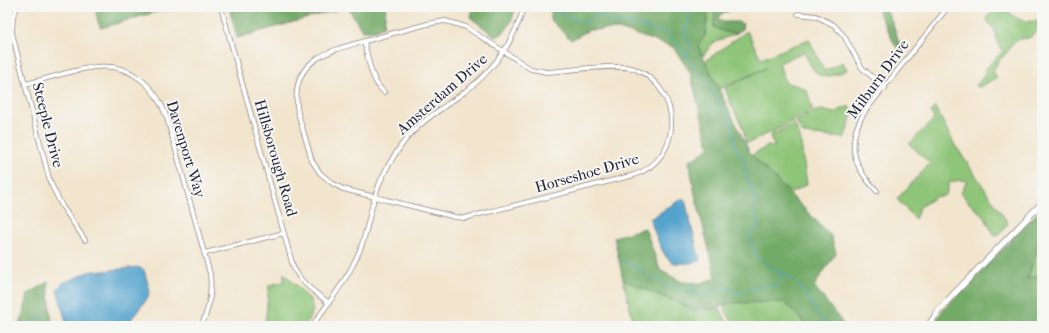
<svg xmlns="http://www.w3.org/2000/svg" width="1049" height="333" font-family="'IM FELL French Canon',serif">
	<rect width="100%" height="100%" fill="#f6f6f2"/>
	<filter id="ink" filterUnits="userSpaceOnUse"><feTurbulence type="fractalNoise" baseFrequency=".025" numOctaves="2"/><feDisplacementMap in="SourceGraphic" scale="8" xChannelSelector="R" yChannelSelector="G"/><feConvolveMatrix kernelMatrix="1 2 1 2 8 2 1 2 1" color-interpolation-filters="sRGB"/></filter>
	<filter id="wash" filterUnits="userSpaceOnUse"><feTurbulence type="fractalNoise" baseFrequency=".012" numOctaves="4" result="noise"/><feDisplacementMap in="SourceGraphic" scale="16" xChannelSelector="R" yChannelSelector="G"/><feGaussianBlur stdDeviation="0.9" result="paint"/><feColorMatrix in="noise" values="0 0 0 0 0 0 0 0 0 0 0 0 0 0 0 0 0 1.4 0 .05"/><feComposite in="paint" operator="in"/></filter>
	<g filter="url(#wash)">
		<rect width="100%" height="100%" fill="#f2e5ce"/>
		<path fill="#8fc578" stroke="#58745a" d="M709 7H715L714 27 725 32 737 33 713 43 703 56 698 46 705 35Z
			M1002 9 1008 10C1019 24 1027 21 1042 21V27L1029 38 1020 39 1014 42 1005 55 998 61 993 71 997 78 979 87 976 86 984 75 987 67 1003 51C996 43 998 43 996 34 994 26 988 26 987 17L991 14Z
			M747 31 761 59 809 39 824 71 843 62 847 70C819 82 816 77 804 52L779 63 785 82 804 88 807 91 812 108 811 111 782 127 748 143 746 142 743 128 730 102 725 88 766 68 719 89 705 61Z
			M849 106 852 114 845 137 843 138 803 134 797 124V121L815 111 822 110 833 113Z
			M935 107 955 145 1008 223 1001 233 994 236 984 216 970 204 961 193 967 181 959 180 949 183 946 195 935 197 920 207 915 219 897 199 930 163 909 144 934 119 931 111Z
			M793 124 795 125 800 137 807 184 791 193 784 187 782 188 763 170 752 155 768 146 775 147 770 138 771 135Z
			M1042 236V274L1027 280Z
			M284 273 310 299 313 311 305 326H271L265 324 269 285 284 282Z
			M623 280 692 309 693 311 720 309 729 326H634V320H633Z
			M783 298 802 321 809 326H734L722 304 723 302Z"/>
		<path fill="#73aa68" stroke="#4a6652" d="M100 7H176L177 10 159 11 101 28 98 22 95 8Z
			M229 7H347L237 38Z
			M348 7H386L384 26 372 31H362Z
			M472 7H516C512 20 509 31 496 37L471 18Z
			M551 7H709L705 35 698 46 750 153 831 236 836 253 814 286 845 326H808L784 302 733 303 716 308 692 309 623 280 614 237 645 228 660 270 682 282 701 283 716 278 694 190 689 160 697 157 709 147 690 72 673 47 619 29 589 30 571 40 550 19Z
			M715 7H734L735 9 721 14 718 18 722 22H738L743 24 742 29 737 33 725 32 714 27Z
			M876 7H885L893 24 903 54 895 45Z
			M1042 208V236L1027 279 1042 274V326H933L942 311Z
			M48 282 52 326H19L23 316 28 294Z"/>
		<path fill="#52a3cd" stroke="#3a6284" d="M683 198 685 200 700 261C692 263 679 265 672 262 662 257 654 230 650 219Z
			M138 267 144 270 150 291 147 299 126 326H67L57 289 63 283 91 271H104Z"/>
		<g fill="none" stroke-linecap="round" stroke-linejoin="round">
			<path stroke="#52a3cd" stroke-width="1" d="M545 9 588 23 591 18 599 16 614 22 632 24 645 27 654 31 667 32 698 71 728 115 734 134 735 145 745 162V172L753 191 755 201V213L759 227 756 230H752L749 234 756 256 771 267 776 273 780 271 794 280 808 297 817 314 825 321 829 326
				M687 56C690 48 692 41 684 35L689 19V7
				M621 261 635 266 649 277 657 278 669 287H675L681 292 708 294 715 293 720 287H724L738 293 749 289 778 285 780 281V276L784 273
				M691 282 694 293
				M29 326 31 321 45 316"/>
		</g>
	</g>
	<g filter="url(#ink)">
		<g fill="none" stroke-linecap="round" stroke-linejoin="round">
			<g stroke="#8a8484" stroke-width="5.5">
				<path id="minor" d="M17 7 13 17 12 33 50 182 62 206 85 240
					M221 7 293 266C300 283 315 292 329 303
					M798 14 816 16 834 25 844 36 862 68 885 88
					M445 21 453 23 466 27 531 69 547 72C565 71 620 63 635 69 682 88 685 158 634 175L465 218 455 217 343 189 332 183 320 173 312 161 298 113C288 59 328 51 369 40 390 34 411 28 432 23Z
					M364 41C368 58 371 81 384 92
					M25 84C48 79 74 69 96 67 132 63 156 87 167 118L210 274C212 292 209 310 201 326
					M877 191C852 166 845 141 866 110L948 7
					M205 253 284 233
					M312 326C329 302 348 279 359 252 367 234 369 214 375 196 381 176 391 159 403 143 418 123 440 110 459 96 491 74 513 44 524 7"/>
			</g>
			<g stroke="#8a8484" stroke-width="7">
				<path id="major" d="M928 326 940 309 950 298 1042 203"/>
			</g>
			<use href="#minor" stroke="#fff" stroke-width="4"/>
			<use href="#major" stroke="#fff" stroke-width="5.5"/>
		</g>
	</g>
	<g text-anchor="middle" stroke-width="4" stroke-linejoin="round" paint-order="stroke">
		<g font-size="15" fill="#22223b" stroke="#f6f6f2">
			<text transform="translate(878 79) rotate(-54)" y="5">Milburn Drive</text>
			<text transform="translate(442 94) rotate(-41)" y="5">Amsterdam Drive</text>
			<text transform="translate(48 125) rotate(76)" y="5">Steeple Drive</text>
			<text transform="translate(186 149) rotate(73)" y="5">Davenport Way</text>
			<text transform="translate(276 158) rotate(74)" y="5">Hillsborough Road</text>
			<text transform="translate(587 173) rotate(-16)" y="5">Horseshoe Drive</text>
		</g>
	</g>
	<rect width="1049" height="333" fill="none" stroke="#f6f6f2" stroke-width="24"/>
</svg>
